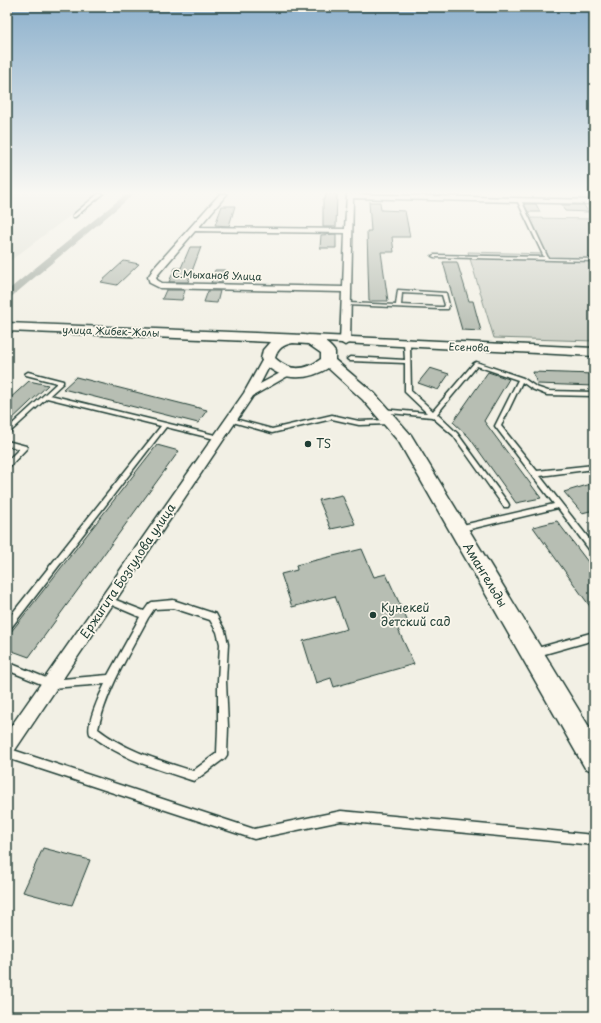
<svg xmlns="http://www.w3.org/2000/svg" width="601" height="1023" font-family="'Playpen Sans',sans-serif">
	<rect width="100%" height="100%" fill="#f2f0e5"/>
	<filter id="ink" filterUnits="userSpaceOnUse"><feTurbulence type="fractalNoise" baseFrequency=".025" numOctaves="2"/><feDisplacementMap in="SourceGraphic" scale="8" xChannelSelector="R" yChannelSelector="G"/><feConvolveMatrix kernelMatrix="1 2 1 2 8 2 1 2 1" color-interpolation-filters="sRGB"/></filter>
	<g filter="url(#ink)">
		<path fill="#e0e1d6" d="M7 194H99L7 263Z"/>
		<path fill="#cfd2c8" stroke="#77887e" d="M529 218 594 219V341L494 338 468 252 547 254Z"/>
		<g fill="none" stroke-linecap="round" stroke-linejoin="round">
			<path fill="#a2aba1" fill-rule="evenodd" d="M126 194H134L10 298 7 299V291Z"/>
		</g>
		<path fill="#b7beb3" stroke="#1f3d34" d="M326 194H337L336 227H323V199H325Z
			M369 202H380L381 210 405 211 410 237H392L394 252H381L388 301H369L367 231H371Z
			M524 204H536L540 212H528Z
			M561 205H584L588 212 565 211Z
			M222 206H235L229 226 215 225Z
			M336 234V248H320L321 235Z
			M190 247H201L188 282H169L175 268H181Z
			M124 261 139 264 117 285 101 282Z
			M443 262H457L469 301H473L481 331 462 330Z
			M215 270H226L222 283H211Z
			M166 290H185L182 300 162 299Z
			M208 291H220L217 303 204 302Z
			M430 368 449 374 438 390 418 383Z
			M488 372 509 379 484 421 541 498 516 503 469 437 453 422Z
			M533 372 594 374V386L537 384Z
			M76 377 207 410 198 423 63 389Z
			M29 381 48 385 7 424V401Z
			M157 445 179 451 29 657 7 649V637Z
			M594 483V510L582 513 564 492Z
			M342 495 355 524 331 529 319 500Z
			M557 521 594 570V612L533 527Z
			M362 549 374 577 386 574 408 622 396 625 414 664 334 687 331 678 316 683 303 641 347 629 335 596 292 607 281 574 297 570 296 565Z
			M43 848 90 860 72 905 23 892Z"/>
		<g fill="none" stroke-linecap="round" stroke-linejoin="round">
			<g stroke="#1f3d34" stroke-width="3">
				<path id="service" d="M98 194H103L75 217H73V215Z
					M519 199 521 200 548 258 594 259V261L434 257 432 256 434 255 544 257 517 200Z
					M398 290 446 293 449 305 448 309H439L347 305 345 304 347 303 396 305ZM402 293 442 295 445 305 444 307H439L401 305Z
					M407 342 410 344 411 391 433 411 474 363 476 362 523 378 536 387 548 391 594 392V396L547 395 532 389 522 382 501 426 537 471 594 465V469L540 476 594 545V553L591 552 558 508 458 532 455 531 454 529 455 527 458 526 554 504 495 426 518 380 477 366 437 414 457 433 508 503 509 505 508 507H504L453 435 432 417 379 412V410L381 409 427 413 405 392V363L350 361 347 359 350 357 405 360 404 344Z
					M28 372 63 381V383L50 395 219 436 222 438 219 440 166 427 10 629 7 630V620L161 426 47 398 9 433 7 434V429L57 383 26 375 25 374Z
					M332 415 359 421 390 420 393 422 390 424 359 425 332 419 272 433 229 421 228 420 231 418 272 429Z
					M7 441 26 446 27 448 9 467H7V461L19 449 7 445Z
					M108 597 144 611 149 604 152 602 173 600 216 614 225 631 228 644 226 681 228 727 227 755 225 758 197 779 194 781C157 769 121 759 90 734 86 725 100 694 105 684L51 688 7 670V662L51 680 108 675 140 617 105 602 104 600 105 598ZM173 608 210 620 217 632 220 644 218 681V727L217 753 193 771C159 760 126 751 98 729 107 689 129 654 148 618L154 609Z
					M594 632V640L534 657 531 656 530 653 531 650 534 649Z
					M7 748 254 829 341 811 594 835V845L341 821 254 839 7 758Z"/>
			</g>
			<g stroke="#1f3d34" stroke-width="3">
				<path id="minor" d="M220 194H227L199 227 345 229 347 194 594 200V204L353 198 350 342 345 345 340 342 342 292 160 288 150 283 148 277 154 268ZM195 231 345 233 343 287 162 283 157 280 156 277 160 272Z
					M268 356 273 359 260 384 284 371 288 370 293 373 253 396 13 753 7 756V732L244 393 264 357Z"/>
			</g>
			<g stroke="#1f3d34" stroke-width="3">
				<path id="tertiary" d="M308 335 594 348V356L304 341 302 339 304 337Z"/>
			</g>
			<g stroke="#1f3d34" stroke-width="3">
				<path id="secondary" d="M7 323 304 335C316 337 328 341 335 352V360L375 394 411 435 594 735V772L585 768 399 442 363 400 328 368C306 382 276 381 261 359L263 350 270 342 7 331ZM293 343 308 344 321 353V359C305 371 290 372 275 358 278 348 283 345 293 343Z"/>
			</g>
			<use href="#service" fill="#fbf7ec" fill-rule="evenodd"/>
			<use href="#minor" fill="#fbf7ec" fill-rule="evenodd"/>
			<use href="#tertiary" fill="#fbf7ec" fill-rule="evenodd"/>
			<use href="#secondary" fill="#fbf7ec" fill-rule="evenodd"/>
		</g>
	</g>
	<linearGradient id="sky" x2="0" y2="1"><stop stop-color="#8cb0cc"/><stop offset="0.57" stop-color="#f9f8f3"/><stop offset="1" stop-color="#f9f8f3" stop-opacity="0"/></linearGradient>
	<rect width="601" height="338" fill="url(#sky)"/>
	<g fill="#1f3d34" stroke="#fbf7ec" stroke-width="1.5">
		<circle cx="308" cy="444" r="4"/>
		<circle cx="373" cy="615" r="4"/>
	</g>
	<g text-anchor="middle" stroke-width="3.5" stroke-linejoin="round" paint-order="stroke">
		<g font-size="10" fill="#1f3d34" stroke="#fbf7ec">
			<text transform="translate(217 275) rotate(2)" y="4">С.Мыханов Улица</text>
			<text transform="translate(111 331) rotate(2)" y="4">улица Жибек-Жолы</text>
			<text transform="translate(469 347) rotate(2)" y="4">Есенова</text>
		</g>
		<g font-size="12" fill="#1f3d34" stroke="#fbf7ec" text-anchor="start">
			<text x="316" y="448">TS</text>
			<text x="381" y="612">Кунекей<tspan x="381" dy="14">детский сад</tspan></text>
		</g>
		<g font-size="12" fill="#1f3d34" stroke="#fbf7ec">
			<text transform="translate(128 571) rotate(-56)" y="4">Ержигита Бозгулова улица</text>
			<text transform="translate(485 575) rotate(59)" y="4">Амангельды</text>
		</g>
	</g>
	<rect width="601" height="1023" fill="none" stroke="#fbf7ec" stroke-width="24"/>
	<rect x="12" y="12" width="577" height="999" fill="none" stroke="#1f3d34" stroke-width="1.5" filter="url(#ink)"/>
</svg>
